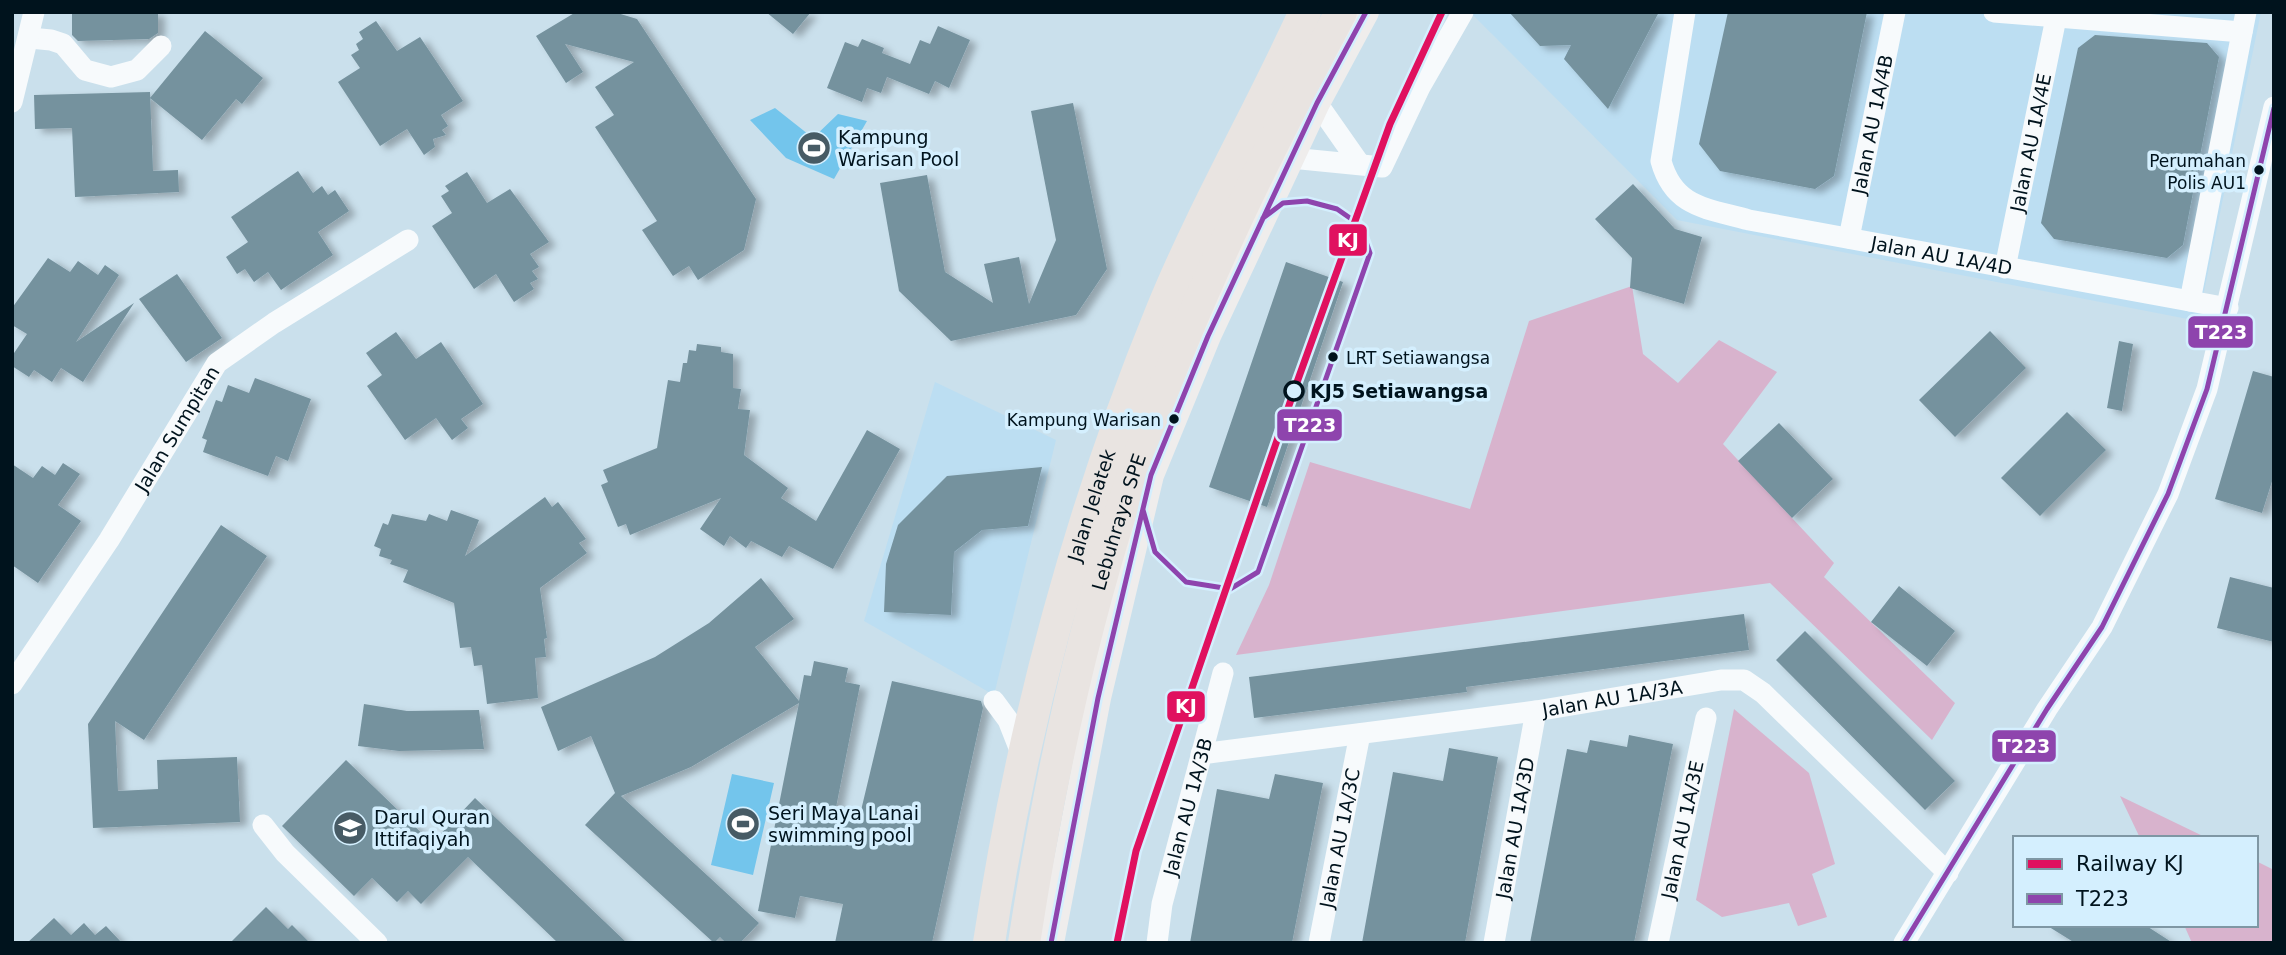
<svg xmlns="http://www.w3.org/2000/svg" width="2286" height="955" font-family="'DejaVu Sans',sans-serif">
	<defs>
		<filter id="shadow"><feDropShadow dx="7" dy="4" stdDeviation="3.5" flood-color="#0004"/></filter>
	</defs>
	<rect width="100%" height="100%" fill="#cae0ec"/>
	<path fill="#bcdef2" d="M1470 12H2261L2198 321 1677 220Z
		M935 382 1056 440 994 695 864 621Z"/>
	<path fill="#d8b3cd" d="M1632 286 1643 354 1678 383 1719 340 1777 372 1723 444 1834 563 1824 577 1955 703 1932 740 1770 583 1236 655 1269 585 1310 462 1470 509 1529 321Z
		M1734 709 1809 773 1835 864 1812 874 1827 917 1798 926 1789 903 1722 917 1696 900Z
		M2120 796 2207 838H2140Z
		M2256 861 2274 870V943H2192L2184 925H2256Z"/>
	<path fill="#73c5ec" d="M775 108 813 138 838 114 867 121 834 179 786 158 750 120Z
		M732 774 774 783 753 875 711 865Z"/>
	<path fill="#75929e" filter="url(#shadow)" d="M72 12H158V33L149 39 78 41 72 35Z
		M576 12H614L637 19 756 199 744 250 698 280 689 266 673 276 642 230 657 221 595 127 614 115 595 87 634 62 565 44 583 72 566 83 536 36Z
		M766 12H811L793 34Z
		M1509 12H1659L1608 109 1564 59 1571 45 1540 46Z
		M1728 12H1867L1834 176 1815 189 1720 171 1699 144Z
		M376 21 397 51 420 37 463 101 441 115 448 126 442 130 446 135 433 139 435 147 424 155 407 129 380 146 338 82 360 68 351 55 359 50 356 44 363 39 359 32Z
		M938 26 970 40 949 88 935 81 929 94 887 77 881 93 867 88 862 102 827 88 845 42 858 47 862 39 884 48 882 53 910 64 920 40 930 44Z
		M205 31 263 78 242 104 236 99 202 140 150 98Z
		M2095 35 2207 43 2219 57 2183 245 2167 258 2054 239 2041 223 2078 48Z
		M150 92 153 171 178 170 179 192 75 197 72 128 35 129 34 95Z
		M1073 103 1107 269 1076 315 951 341 899 291 880 183 927 175 945 272 993 303 984 264 1019 257 1029 304 1056 240 1031 111Z
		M298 171 313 193 322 186 328 195 335 190 349 211 318 232 333 255 281 290 268 272 254 282 245 269 237 274 226 257 248 242 231 217Z
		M467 172 487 203 510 189 549 242 530 254 539 267 532 271 538 279 530 283 534 289 514 302 496 274 474 289 432 226 452 213 441 196 449 191 445 186Z
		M1633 184 1675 229 1702 237 1684 304 1630 288 1632 258 1595 219Z
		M48 258 70 272 78 261 98 275 105 265 119 275 76 342 134 303 83 382 61 368 52 382 34 370 29 377 12 366V356L27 334 12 325V308Z
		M1286 262 1343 282 1267 507 1209 487Z
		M177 274 222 338 186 362 139 299Z
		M1990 331 2026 368 1955 437 1919 400Z
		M396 332 416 359 441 342 483 404 461 419 468 428 452 440 436 418 405 440 367 386 382 375 366 353Z
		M2119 341 2133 344 2122 411 2107 408Z
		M697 344 721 347V352L733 354V388L741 389 738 409 750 410 744 455 788 488 781 498 816 521 867 430 900 449 833 569 789 546 782 557 751 541 746 548 730 536 724 546 700 529 721 498 630 535 626 524 618 527 601 485 608 482 603 470 657 448 668 380 680 382 683 363H687L689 350 696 351Z
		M2253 371 2274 377V475L2262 513 2215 499Z
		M255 378 311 399 288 461 276 456 268 476 203 452 207 440 202 438 216 400 222 402 228 385 249 393Z
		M2067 412 2106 450 2040 516 2001 478Z
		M1779 423 1833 479 1792 518 1738 461Z
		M63 463 80 474 58 505 81 521 38 583 12 565V464L33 478 42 466 55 475Z
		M1042 467 1028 526 982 530 954 552 951 615 884 612 886 564 898 525 947 476Z
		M545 497 552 507 558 502 586 539 579 543 587 553 540 588 547 638 544 639 546 657 535 658 538 698 487 704 482 665 474 666 471 647 460 648 454 603 403 582 408 570 390 564 392 560 379 556 381 549 374 546 383 523 388 525 392 514 426 521 429 514 447 521 451 510 479 520 465 556Z
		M221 525 267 556 144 740 115 721 118 791 158 789 157 760 237 757 240 822 93 828 88 724Z
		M2230 577 2274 588V642L2217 628Z
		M761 578 794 619 755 647 799 701 804 675 811 676 814 661 848 668 845 682 860 685 834 818 858 823 892 681 981 701 983 708 932 943H835L843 904 800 896 795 918 758 911 799 703 691 767 621 796 759 923 740 943H726L720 937 714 943 585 825 615 793 591 736 558 751 541 707 655 657 709 623Z
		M1899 586 1955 631 1927 666 1871 622Z
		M1744 614 1749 650 1466 687 1467 692 1254 718 1249 677Z
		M1805 631 1955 781 1925 810 1776 660Z
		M364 704 407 711 479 710 484 749 399 751 358 746Z
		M1629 735 1673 744 1634 943H1530L1567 749 1587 753 1590 740 1627 747Z
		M1449 748 1498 757 1465 943H1362L1393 772 1443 781Z
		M346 760 432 843 475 798 627 943H558L468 857 421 904 408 891 397 902 372 878 354 896 282 826Z
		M1275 774 1323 783 1292 943H1190L1217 789 1269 799Z
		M266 907 288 929 292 925 310 943H230Z
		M54 918 71 935 84 923 95 935 106 926 122 943H27Z
		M2046 925H2145L2173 943H2075Z"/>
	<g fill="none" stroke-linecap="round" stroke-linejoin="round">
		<g stroke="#f7fafc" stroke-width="21">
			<path id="s1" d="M1685 12 1661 161C1674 208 1707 208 1749 220L2228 308"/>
			<path d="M1994 12 2242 32"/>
			<path d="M30 38 51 40 63 44 85 70 111 77 137 70 161 46"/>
			<path d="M12 102 34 12"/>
			<path d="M1317 103 1359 163"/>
			<path d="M1291 158 1382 167 1420 87 1463 12"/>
			<path id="s2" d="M1849 238 1895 12"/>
			<path id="s3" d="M2005 268 2056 18"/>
			<path d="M2190 301 2246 12"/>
			<path id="s4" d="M12 684 109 540 217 363 274 323 408 240"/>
			<path d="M994 701 1008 720 1023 758"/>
			<path id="s5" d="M1201 754 1536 711 1721 680H1744L1763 693 1948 873"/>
			<path d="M263 825 285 853 377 943"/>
			<path id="s6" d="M1157 943 1162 904 1223 673"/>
			<path id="s7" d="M1319 943 1360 734"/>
			<path id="s8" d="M1494 943 1536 711"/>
			<path id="s9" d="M1658 943 1706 718"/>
			<path d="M1904 943 2047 709 2102 627 2168 494 2207 389 2274 107"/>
		</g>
		<path stroke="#efedec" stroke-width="26" d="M1051 943 1098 698 1151 475 1208 336 1317 103 1366 12"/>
		<g stroke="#e9e4e1" stroke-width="32">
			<path id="s10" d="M989 943C1022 726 1078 515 1161 312 1203 209 1259 113 1305 12"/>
			<path id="s11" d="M1024 943C1051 768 1090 591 1150 425 1202 282 1270 146 1341 12"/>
		</g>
		<g stroke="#d4effe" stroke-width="10">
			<path id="bus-1" d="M1143 510 1155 552 1186 582 1230 589 1258 572 1370 253 1360 225 1337 209 1307 201 1283 203 1263 218
				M1051 943 1098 698 1151 475 1208 336 1317 103 1366 12
				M1904 943 2047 709 2102 627 2168 494 2207 389 2274 108"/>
		</g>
		<use href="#bus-1" stroke="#8e44ad" stroke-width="5"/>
		<g stroke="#d4effe" stroke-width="12">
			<path id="rail-1" d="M1117 943 1136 851 1296 385 1390 124 1442 12"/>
		</g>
		<use href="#rail-1" stroke="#e0115f" stroke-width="7"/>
	</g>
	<defs>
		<g id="stadium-disc" transform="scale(1.75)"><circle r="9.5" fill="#475b65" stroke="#d4effe"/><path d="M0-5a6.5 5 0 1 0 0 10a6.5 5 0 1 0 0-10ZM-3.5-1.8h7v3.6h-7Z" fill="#fff"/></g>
		<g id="school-disc" transform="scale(1.75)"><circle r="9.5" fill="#475b65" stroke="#d4effe"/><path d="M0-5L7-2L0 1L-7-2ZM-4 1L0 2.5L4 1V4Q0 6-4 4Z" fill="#fff"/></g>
	</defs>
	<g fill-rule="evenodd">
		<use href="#stadium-disc" x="814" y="148"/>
		<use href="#stadium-disc" x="743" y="824"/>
		<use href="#school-disc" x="350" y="828"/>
	</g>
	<g fill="#00131d" stroke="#d4effe" stroke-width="2.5">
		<circle cx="2259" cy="170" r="6"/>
		<circle cx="1333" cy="357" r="6"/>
		<circle cx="1174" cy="419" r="6"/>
	</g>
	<circle fill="#d4effe" stroke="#00131d" stroke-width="3.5" cx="1294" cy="391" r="9"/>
	<g text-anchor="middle" stroke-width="7" stroke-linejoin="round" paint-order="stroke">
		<g font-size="17" fill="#00131d" stroke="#d4effe" text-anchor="end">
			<text x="2246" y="167">Perumahan<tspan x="2246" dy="22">Polis AU1</tspan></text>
			<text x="1346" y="364" text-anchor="start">LRT Setiawangsa</text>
			<text x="1161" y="426">Kampung Warisan</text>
		</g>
		<g font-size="19" fill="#00131d" stroke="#d4effe">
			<text dy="7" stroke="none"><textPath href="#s2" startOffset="116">Jalan AU 1A/4B</textPath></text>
			<text dy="7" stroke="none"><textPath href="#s3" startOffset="128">Jalan AU 1A/4E</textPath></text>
			<text dy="7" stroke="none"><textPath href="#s1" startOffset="460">Jalan AU 1A/4D</textPath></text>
			<text dy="7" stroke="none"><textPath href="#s4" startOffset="304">Jalan Sumpitan</textPath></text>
			<text dy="7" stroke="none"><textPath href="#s10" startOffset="450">Jalan Jelatek</textPath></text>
			<text dy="7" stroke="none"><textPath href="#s11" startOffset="432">Lebuhraya SPE</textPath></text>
			<text dy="7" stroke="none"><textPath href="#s5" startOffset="415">Jalan AU 1A/3A</textPath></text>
			<text dy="7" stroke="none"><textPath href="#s6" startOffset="140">Jalan AU 1A/3B</textPath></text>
			<text dy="7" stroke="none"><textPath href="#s8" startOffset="117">Jalan AU 1A/3D</textPath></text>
			<text dy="7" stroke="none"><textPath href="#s9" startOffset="116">Jalan AU 1A/3E</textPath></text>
			<text dy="7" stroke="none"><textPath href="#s7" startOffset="107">Jalan AU 1A/3C</textPath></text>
		</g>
		<g font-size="19" fill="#00131d" stroke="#d4effe" text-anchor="start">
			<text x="838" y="144">Kampung<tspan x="838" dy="22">Warisan Pool</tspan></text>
			<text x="768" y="820">Seri Maya Lanai<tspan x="768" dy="22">swimming pool</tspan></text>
			<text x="374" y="824">Darul Quran<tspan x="374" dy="22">Ittifaqiyah</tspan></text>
		</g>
		<g font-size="19" font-weight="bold" fill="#00131d" stroke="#d4effe" text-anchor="start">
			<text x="1310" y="398">KJ5 Setiawangsa</text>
		</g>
	</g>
	<g stroke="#d4effe" stroke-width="2.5">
		<rect x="1328" y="223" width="40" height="34" rx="7" fill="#e0115f"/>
		<rect x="2187" y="315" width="67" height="34" rx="7" fill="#8e44ad"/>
		<rect x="1276" y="408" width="67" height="34" rx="7" fill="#8e44ad"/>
		<rect x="1166" y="690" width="40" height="33" rx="7" fill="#e0115f"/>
		<rect x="1991" y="729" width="66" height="34" rx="7" fill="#8e44ad"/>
	</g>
	<g font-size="19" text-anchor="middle" font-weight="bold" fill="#fff">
		<text x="1348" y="247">KJ</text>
		<text x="2221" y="339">T223</text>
		<text x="1310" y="432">T223</text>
		<text x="1186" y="713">KJ</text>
		<text x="2024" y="753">T223</text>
	</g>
	<rect width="2286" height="955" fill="none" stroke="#00131d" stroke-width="28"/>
	<rect x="2013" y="836" width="245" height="91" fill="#d4effe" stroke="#7f97a4" stroke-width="2"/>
	<rect x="2027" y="859" width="35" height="10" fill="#e0115f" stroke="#7f97a4" stroke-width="2"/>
	<text x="2076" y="871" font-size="21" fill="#00131d">Railway KJ</text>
	<rect x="2027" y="894" width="35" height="10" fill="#8e44ad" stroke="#7f97a4" stroke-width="2"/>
	<text x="2076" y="906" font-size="21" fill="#00131d">T223</text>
</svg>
